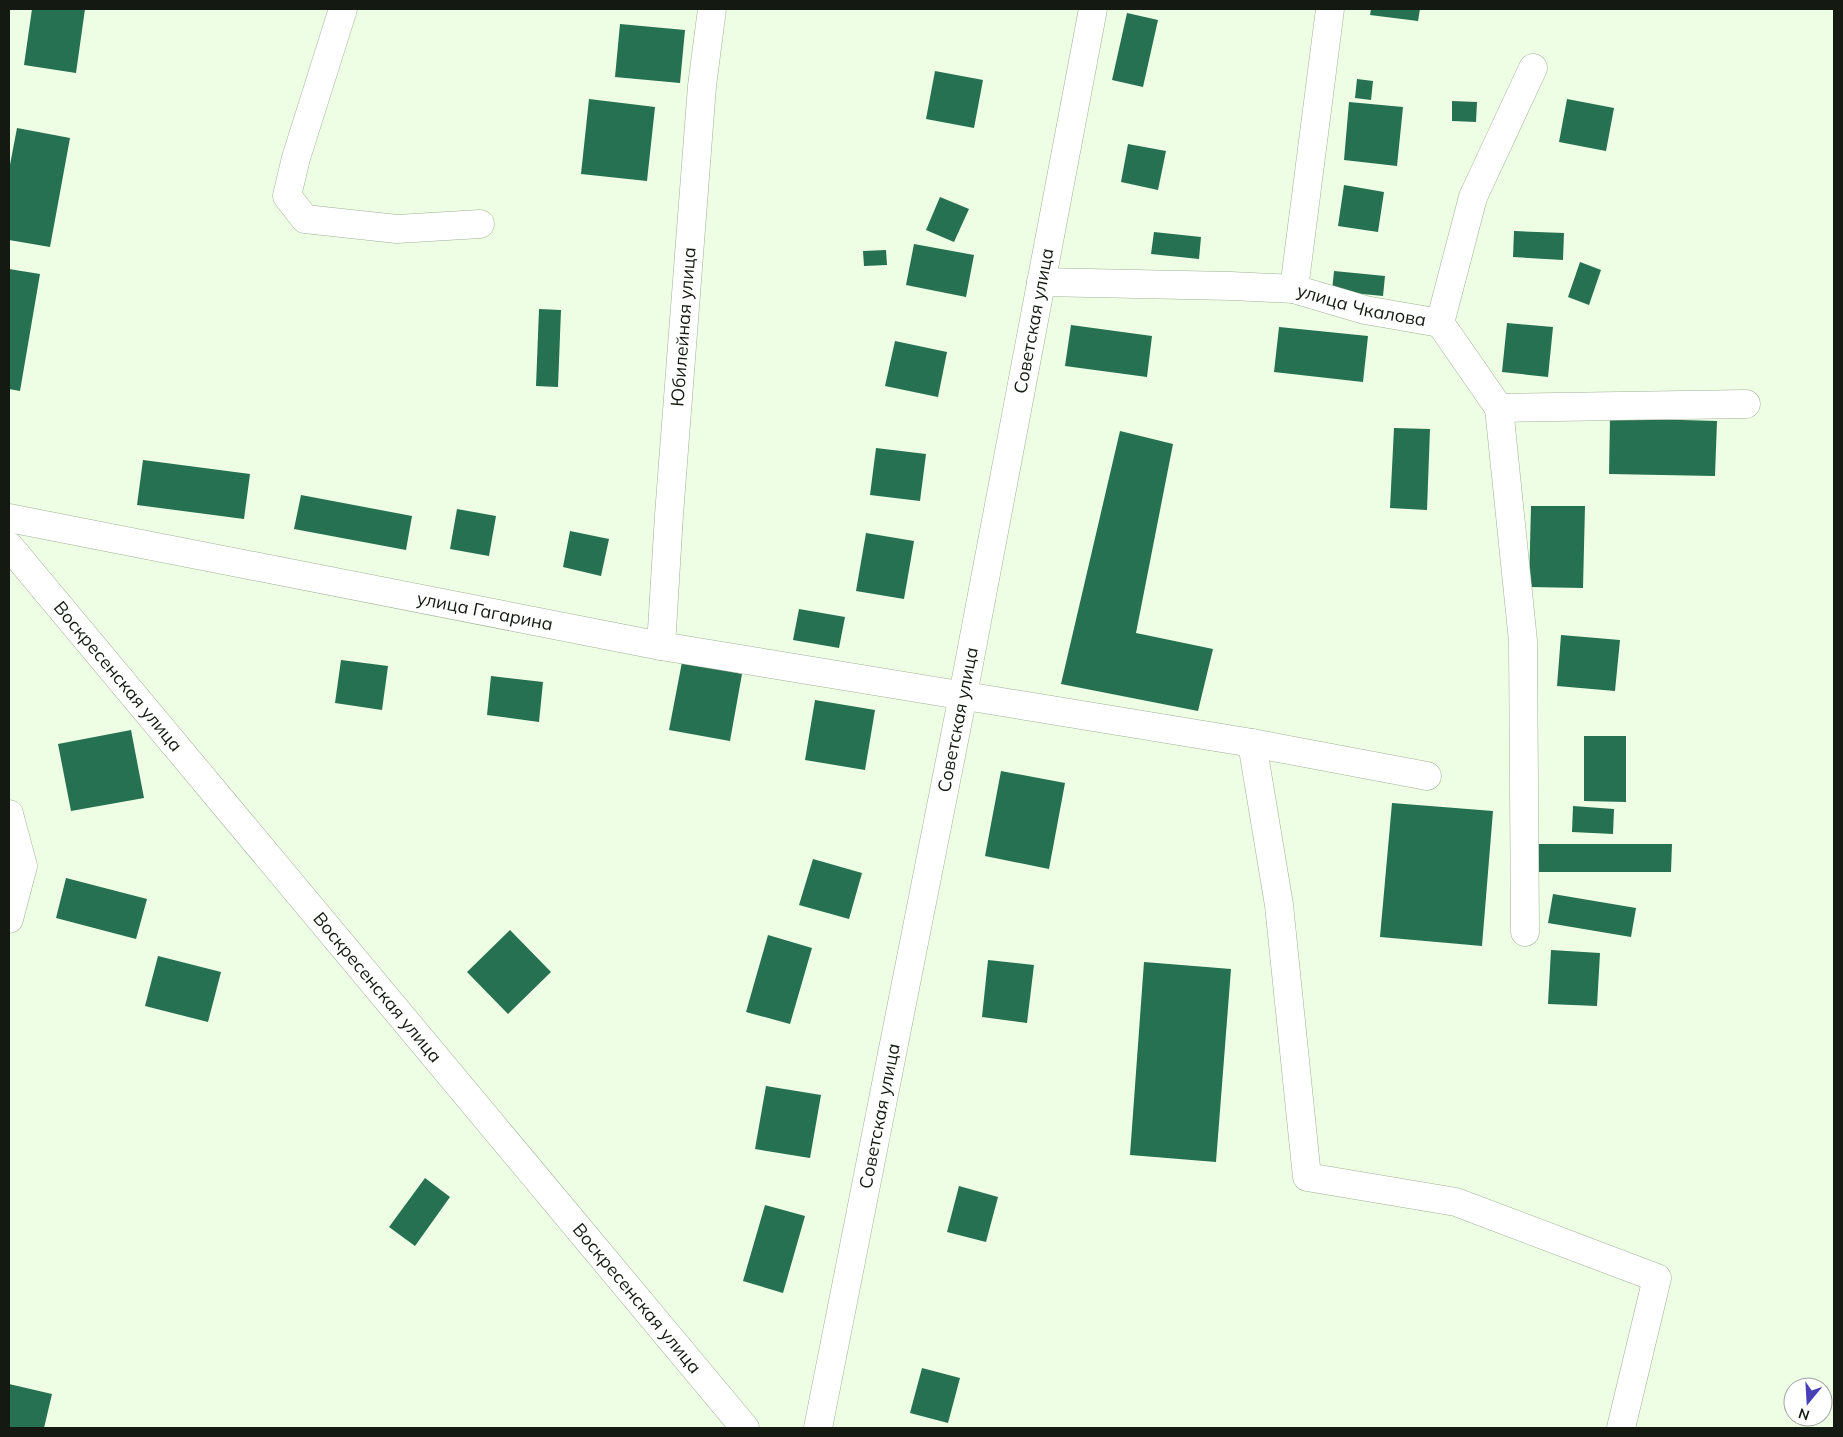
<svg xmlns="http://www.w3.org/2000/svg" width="1843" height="1437" font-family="Mulish,sans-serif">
	<rect width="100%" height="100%" fill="#edfee4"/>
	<path fill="#267152" d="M32 9H85L76 73 24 65Z
		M1371 9H1420L1418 21 1370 15Z
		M1127 13 1158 20 1143 87 1112 80Z
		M620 24 685 30 680 83 615 77Z
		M935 71 983 80 974 128 926 119Z
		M1357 79 1373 81 1371 100 1355 98Z
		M589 99 655 107 647 181 581 174Z
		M1567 99 1614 108 1606 151 1559 142Z
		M1452 101 1477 102 1476 122 1452 121Z
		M1349 102 1403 107 1397 166 1344 160Z
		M17 128 70 138 50 247 9 240V170Z
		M1128 144 1166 151 1158 190 1121 182Z
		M1344 185 1384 192 1378 232 1338 226Z
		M940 197 969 209 954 242 926 230Z
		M1514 231 1564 233 1563 260 1513 257Z
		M1154 232 1201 237 1199 259 1151 254Z
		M914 244 974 255 966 297 906 285Z
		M886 250 887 265 864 266 863 251Z
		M1580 262 1601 270 1589 305 1568 297Z
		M9 269 40 274 20 391 9 389Z
		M1334 271 1385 276 1383 296 1332 291Z
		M539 309 561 310 558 387 536 386Z
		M1507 323 1553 327 1548 377 1502 372Z
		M1071 325 1152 336 1147 377 1065 366Z
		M1279 327 1368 336 1363 382 1274 372Z
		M895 341 947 352 938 397 885 386Z
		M1610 418 1717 421 1715 476 1609 474Z
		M1394 428 1430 429 1427 510 1390 508Z
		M1120 431 1173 444 1136 633 1213 649 1198 711 1061 684Z
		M876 448 926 454 920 501 870 495Z
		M143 460 250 474 244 519 137 505Z
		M301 495 412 516 406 550 294 529Z
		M1531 506H1585L1583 588 1529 587Z
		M457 509 496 516 489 556 450 549Z
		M570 531 609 539 601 576 563 567Z
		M866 533 914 541 904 599 856 591Z
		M799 609 845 617 839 648 793 640Z
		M1561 635 1620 640 1615 691 1557 686Z
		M341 660 388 666 382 710 335 703Z
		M682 662 742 674 730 741 669 730Z
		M491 676 543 682 539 722 487 715Z
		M815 700 875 710 865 770 805 760Z
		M131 730 144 798 71 811 58 744Z
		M1584 736H1626V802L1584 801Z
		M1001 771 1065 783 1049 869 985 856Z
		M1392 803 1493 811 1482 946 1380 937Z
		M1573 806 1614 809 1613 834 1572 832Z
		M1537 844H1672L1671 872H1537Z
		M813 859 862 873 849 919 799 905Z
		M66 878 147 899 136 939 56 918Z
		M1553 894 1636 908 1631 937 1548 923Z
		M510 930 551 972 508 1014 467 972Z
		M768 935 812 948 790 1024 746 1012Z
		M1551 950 1600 953 1597 1006 1548 1004Z
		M158 956 221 972 208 1022 145 1006Z
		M988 960 1034 965 1027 1023 982 1017Z
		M1144 962 1231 969 1216 1162 1130 1155Z
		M766 1086 821 1095 810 1158 755 1149Z
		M425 1178 450 1197 415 1246 389 1227Z
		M959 1186 998 1197 986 1242 947 1232Z
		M765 1205 805 1216 783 1293 743 1281Z
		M922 1368 960 1378 948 1423 910 1413Z
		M9 1384 52 1394 44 1428H9Z"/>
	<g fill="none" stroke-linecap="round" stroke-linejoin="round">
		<g stroke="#a1b098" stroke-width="29">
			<g id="minor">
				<path d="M343 9 296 158 287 196 305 219 397 229 480 224"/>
				<path id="s1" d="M1330 9 1294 289 1365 310 1440 323 1473 197 1533 68"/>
				<path d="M1041 282 1231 286 1294 289"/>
				<path d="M1440 323 1499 408 1746 404"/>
				<path d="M1499 408 1523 641 1525 932"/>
				<path id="s2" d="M9 518 661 646 1252 743 1279 905 1307 1177 1456 1202 1657 1278 1621 1428"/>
				<path id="s3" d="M9 546 745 1428"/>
				<path id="s4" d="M661 646 669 515 702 86 712 9"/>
				<path d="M1252 743 1427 776"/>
				<path d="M9 814 23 866 9 919"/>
				<path id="s5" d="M818 1428 963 695 1093 9"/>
			</g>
		</g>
		<use href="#minor" stroke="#fff" stroke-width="28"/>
	</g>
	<g text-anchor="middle" stroke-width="5" stroke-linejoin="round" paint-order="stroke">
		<g font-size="18" fill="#141a11" stroke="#fff">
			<text dy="6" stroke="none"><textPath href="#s1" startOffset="352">улица Чкалова</textPath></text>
			<text dy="6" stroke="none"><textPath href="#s5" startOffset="1128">Советская улица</textPath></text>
			<text dy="6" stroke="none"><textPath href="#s4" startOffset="320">Юбилейная улица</textPath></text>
			<text dy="6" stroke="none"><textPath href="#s2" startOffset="485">улица Гагарина</textPath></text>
			<text dy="6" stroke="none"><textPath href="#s3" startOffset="170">Воскресенская улица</textPath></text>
			<text dy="6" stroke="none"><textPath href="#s5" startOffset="722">Советская улица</textPath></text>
			<text dy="6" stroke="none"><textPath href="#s3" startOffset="575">Воскресенская улица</textPath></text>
			<text dy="6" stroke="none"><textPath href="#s5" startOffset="318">Советская улица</textPath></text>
			<text dy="6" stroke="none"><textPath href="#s3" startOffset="980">Воскресенская улица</textPath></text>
		</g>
	</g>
	<rect width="1843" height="1437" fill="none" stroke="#141a11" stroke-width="20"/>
	<g transform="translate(1808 1402) rotate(198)"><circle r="24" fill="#ffffff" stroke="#a1a3a0"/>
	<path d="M0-4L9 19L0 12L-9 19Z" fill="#4840b6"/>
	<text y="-8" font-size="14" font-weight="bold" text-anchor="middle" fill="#141a11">N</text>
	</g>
</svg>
